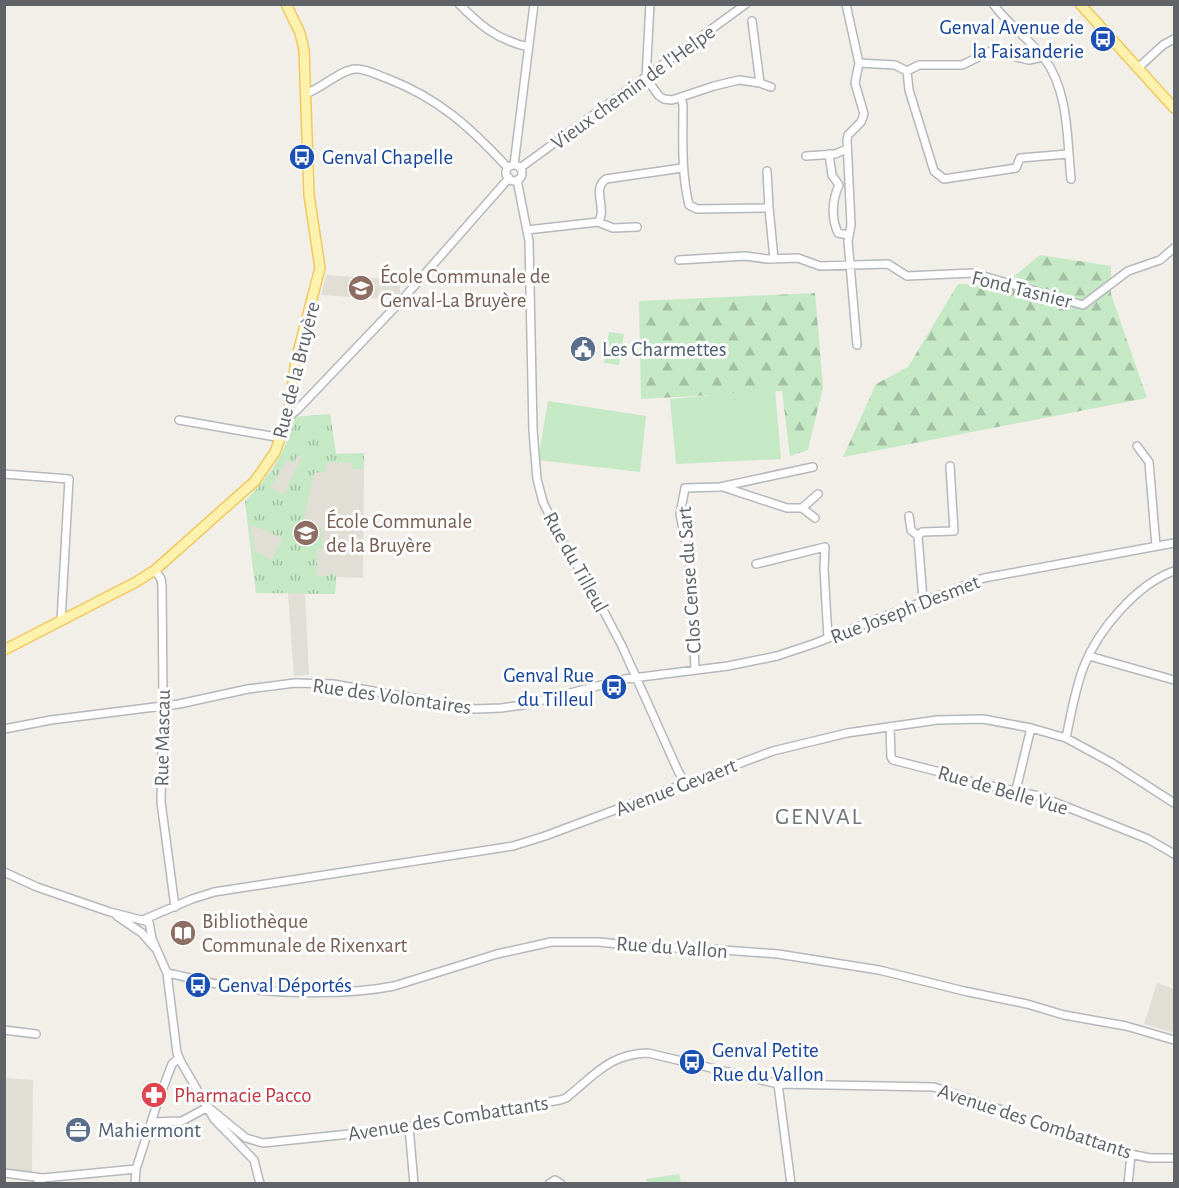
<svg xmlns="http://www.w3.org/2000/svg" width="1179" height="1188" font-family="'Alegreya Sans',sans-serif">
	<defs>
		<pattern id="grass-tufts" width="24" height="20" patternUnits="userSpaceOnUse" patternTransform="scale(1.5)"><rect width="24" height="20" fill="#c5e8c5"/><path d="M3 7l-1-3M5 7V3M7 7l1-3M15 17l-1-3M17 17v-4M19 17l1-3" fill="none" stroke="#a3c0a4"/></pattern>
		<pattern id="forest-firs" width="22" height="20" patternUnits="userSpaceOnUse" patternTransform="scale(1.5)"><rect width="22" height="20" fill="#c5e8c5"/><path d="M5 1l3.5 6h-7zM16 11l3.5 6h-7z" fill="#a3c0a4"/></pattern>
	</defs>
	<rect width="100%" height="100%" fill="#f1efe8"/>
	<path fill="#e1ded6" d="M326 275 401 280 399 300 321 295Z
		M330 414 336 454 364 453 363 578 336 577 335 594H305L309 675 294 676 288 593H256L245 501 267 479 282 454 289 442 295 417Z
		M1157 983 1174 989V1033L1144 1024Z
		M4 1078 33 1080 32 1172 5 1170Z"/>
	<path fill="url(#grass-tufts)" fill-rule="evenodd" d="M330 414 336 454 364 453V469H352V463L326 462 325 472 314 473 303 524 321 529 323 549H317V576H329V572H332L336 577 335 594 256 593 245 501C271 475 285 454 295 417ZM298 456H302L284 494 270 488 287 460 293 463ZM250 524 282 538 272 560 255 551Z"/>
	<path fill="url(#forest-firs)" d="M1040 255 1111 266V294L1147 398 843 457 876 384 908 367 958 284 1003 285Z
		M815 293 823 387 808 450 790 456 782 391 641 399 639 301Z"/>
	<path fill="#c5e8c5" d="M609 332 624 334 619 365 604 363Z
		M775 389 781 459 676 464 670 399Z
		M548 401 646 416 640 472 538 460Z
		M679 1174 681 1183H647L646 1179Z"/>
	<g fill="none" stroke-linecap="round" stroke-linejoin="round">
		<g stroke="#b5b8bc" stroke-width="10">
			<path id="minor" d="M459 4C482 27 496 39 528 47
				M650 4 646 78 659 96 664 99 672 100 714 86 739 80 760 83
				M846 4 859 63 855 83 864 114 861 122 848 135 847 140 851 225 848 241 857 345
				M993 4C1008 24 1029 39 1044 58 1069 91 1067 140 1071 179
				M752 21 760 83 771 87
				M859 63 895 65 907 71 919 65H962L991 51 1029 60 1043 57
				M1138 68 1163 45 1174 39
				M907 71 909 90 934 171 944 179 1016 168 1020 158 1068 154
				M305 94C321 89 340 70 355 69 365 68 377 75 386 78 439 98 471 128 508 168
				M681 97 683 105C683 139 681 172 689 205L697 209 769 208 774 259
				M829 154 832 175 839 185C832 200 831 218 838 233L848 235
				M806 156 835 154 847 149
				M514 165 534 4
				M506 173a8 8 0 1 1 16 0a8 8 0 1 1-16 0Z
				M520 168 746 4
				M767 171 769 208
				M517 180 529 241 533 430 537 479 543 502 560 537 600 604 622 646 679 773 686 783
				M598 222 613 228 637 227
				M527 230 598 222C608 210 591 189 606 179L682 168
				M679 260 745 256 767 259 798 258 820 266 888 264 907 276 973 273 1083 305 1128 271 1160 260 1174 248
				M288 417 297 410 401 301 509 178
				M179 420 282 438
				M1137 446 1149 462 1156 546
				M4 474 69 479 61 621
				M723 487 787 508H802L818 494
				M802 508 815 518
				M909 516 911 530 918 536
				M756 564 825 547 824 569 828 638
				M155 570 161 579 162 586 163 696 161 802 175 907
				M923 600 918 536 922 532 954 531 950 466
				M1089 656 1174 680
				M695 669 690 563 680 514 685 488 720 487 813 467
				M890 727 891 757 893 760 940 772 963 780 1039 796 1148 839 1174 854
				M4 729 51 720 179 704 248 689 295 683 333 684 475 709 501 708 523 705 625 679 728 666 777 656 813 644 984 578 1174 543
				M1066 738C1071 714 1075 689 1084 666 1098 630 1137 584 1174 571
				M1016 790 1031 728
				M4 872 37 887 110 912 149 922 152 939 167 973 177 1053 181 1062 214 1119 254 1160 260 1184
				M117 916 142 933 154 947
				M145 919 192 899 214 892 513 846 545 836 773 751 847 733 937 720 983 719 1031 728 1066 738 1112 763 1174 803
				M167 973C192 978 216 985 240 988 286 994 349 995 394 986L497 954 551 942H599L647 947 711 949 778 954 879 970 964 991 1027 1004 1064 1015 1126 1026 1174 1040
				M4 1030 36 1034
				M778 1084 791 1184
				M208 1107 246 1138 263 1143 388 1130 560 1100 566 1098C595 1075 609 1054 648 1053L778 1084 934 1087 1002 1110 1110 1150 1150 1158H1174
				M152 1122 182 1121 208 1107
				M409 1127 414 1184
				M4 1173 43 1178
				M37 1184 43 1178 136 1169
				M135 1184 136 1169 157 1104 172 1064 179 1058
				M549 1184 555 1180 561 1184
				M1128 1184 1131 1155"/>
		</g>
		<g stroke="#f2c960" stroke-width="12">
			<path id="major" d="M1080 4 1174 108
				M4 650 136 582 155 570 255 481 275 452 288 417 296 360 320 268 309 195 304 50 300 33 286 4"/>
		</g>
		<use href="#minor" stroke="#fff" stroke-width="7"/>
		<use href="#major" stroke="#fff2af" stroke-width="9"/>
	</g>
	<defs>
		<g id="bus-disc" transform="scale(1.35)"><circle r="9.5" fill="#1a4fb4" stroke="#fff"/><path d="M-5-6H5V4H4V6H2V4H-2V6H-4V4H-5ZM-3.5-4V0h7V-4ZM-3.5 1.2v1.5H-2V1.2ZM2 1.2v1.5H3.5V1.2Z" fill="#fff"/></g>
		<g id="school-disc" transform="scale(1.35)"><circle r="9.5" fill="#8d6e63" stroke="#fff"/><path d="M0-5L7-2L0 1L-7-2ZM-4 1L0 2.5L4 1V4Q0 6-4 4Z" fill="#fff"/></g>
		<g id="civic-disc" transform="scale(1.35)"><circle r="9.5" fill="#5c6f8a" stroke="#fff"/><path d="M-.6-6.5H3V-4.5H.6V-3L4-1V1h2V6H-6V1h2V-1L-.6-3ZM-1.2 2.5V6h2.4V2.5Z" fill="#fff"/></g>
		<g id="library-disc" transform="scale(1.35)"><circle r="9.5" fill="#8d6e63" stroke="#fff"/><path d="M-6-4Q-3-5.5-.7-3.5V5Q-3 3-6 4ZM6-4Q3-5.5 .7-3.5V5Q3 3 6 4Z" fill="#fff"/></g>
		<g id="pharmacy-disc" transform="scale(1.35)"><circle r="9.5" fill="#e0444e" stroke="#fff"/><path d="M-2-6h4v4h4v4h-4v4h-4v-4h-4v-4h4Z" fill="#fff"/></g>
		<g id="office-disc" transform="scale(1.35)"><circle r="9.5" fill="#5c6f8a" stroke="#fff"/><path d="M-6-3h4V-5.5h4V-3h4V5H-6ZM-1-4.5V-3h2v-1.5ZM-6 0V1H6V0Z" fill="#fff"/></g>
	</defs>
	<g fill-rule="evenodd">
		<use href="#bus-disc" x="1103" y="39"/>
		<use href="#bus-disc" x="302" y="157"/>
		<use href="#school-disc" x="361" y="288"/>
		<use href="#civic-disc" x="583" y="349"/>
		<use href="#school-disc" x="306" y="533"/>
		<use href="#bus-disc" x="614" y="687"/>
		<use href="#library-disc" x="183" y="933"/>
		<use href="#bus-disc" x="198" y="985"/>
		<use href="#bus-disc" x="692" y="1062"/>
		<use href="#pharmacy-disc" x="154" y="1095"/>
		<use href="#office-disc" x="78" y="1130"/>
	</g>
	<g text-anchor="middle" stroke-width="6" stroke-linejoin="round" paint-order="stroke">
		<g font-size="21" fill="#164399" stroke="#fff" text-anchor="start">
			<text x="1084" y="34" text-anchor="end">Genval Avenue de<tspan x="1084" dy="24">la Faisanderie</tspan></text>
			<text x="322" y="164">Genval Chapelle</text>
			<text x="594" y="682" text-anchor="end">Genval Rue<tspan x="594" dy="24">du Tilleul</tspan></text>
			<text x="218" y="992">Genval Déportés</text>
			<text x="712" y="1057">Genval Petite<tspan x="712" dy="24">Rue du Vallon</tspan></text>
		</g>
		<g font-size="21" fill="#5f6368" stroke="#fff">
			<text transform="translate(633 87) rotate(-36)" y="7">Vieux chemin de l'Helpe</text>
			<text transform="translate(1022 289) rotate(14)" y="7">Fond Tasnier</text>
			<text transform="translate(296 370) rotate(-76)" y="7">Rue de la Bruyère</text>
			<text transform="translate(576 562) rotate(61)" y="7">Rue du Tilleul</text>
			<text transform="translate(689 580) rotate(-94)" y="7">Clos Cense du Sart</text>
			<text transform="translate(905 609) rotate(-21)" y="7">Rue Joseph Desmet</text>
			<text transform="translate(392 696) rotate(8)" y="7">Rue des Volontaires</text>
			<text transform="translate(162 738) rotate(-89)" y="7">Rue Mascau</text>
			<text transform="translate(676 787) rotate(-21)" y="7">Avenue Gevaert</text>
			<text transform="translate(1003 790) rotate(16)" y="7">Rue de Belle Vue</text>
			<text transform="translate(672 947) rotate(4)" y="7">Rue du Vallon</text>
			<text transform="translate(448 1118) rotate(-9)" y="7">Avenue des Combattants</text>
			<text transform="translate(1035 1121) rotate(18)" y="7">Avenue des Combattants</text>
		</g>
		<g font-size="21" fill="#785e54" stroke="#fff" text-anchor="start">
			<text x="380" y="283">École Communale de<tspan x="380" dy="24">Genval-La Bruyère</tspan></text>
			<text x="326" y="528">École Communale<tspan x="326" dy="24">de la Bruyère</tspan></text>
			<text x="202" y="928">Bibliothèque<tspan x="202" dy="24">Communale de Rixenxart</tspan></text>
		</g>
		<g font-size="21" fill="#4e5e75" stroke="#fff" text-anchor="start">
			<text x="602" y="356">Les Charmettes</text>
			<text x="98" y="1137">Mahiermont</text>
		</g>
		<g font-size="21" fill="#be3a42" stroke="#fff" text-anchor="start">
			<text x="174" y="1102">Pharmacie Pacco</text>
		</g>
		<g font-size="24" letter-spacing="1.5" fill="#70757a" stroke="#fff">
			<text x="819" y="824">GENVAL</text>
		</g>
	</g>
	<rect width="1179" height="1188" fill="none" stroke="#5f6368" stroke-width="12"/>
</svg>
